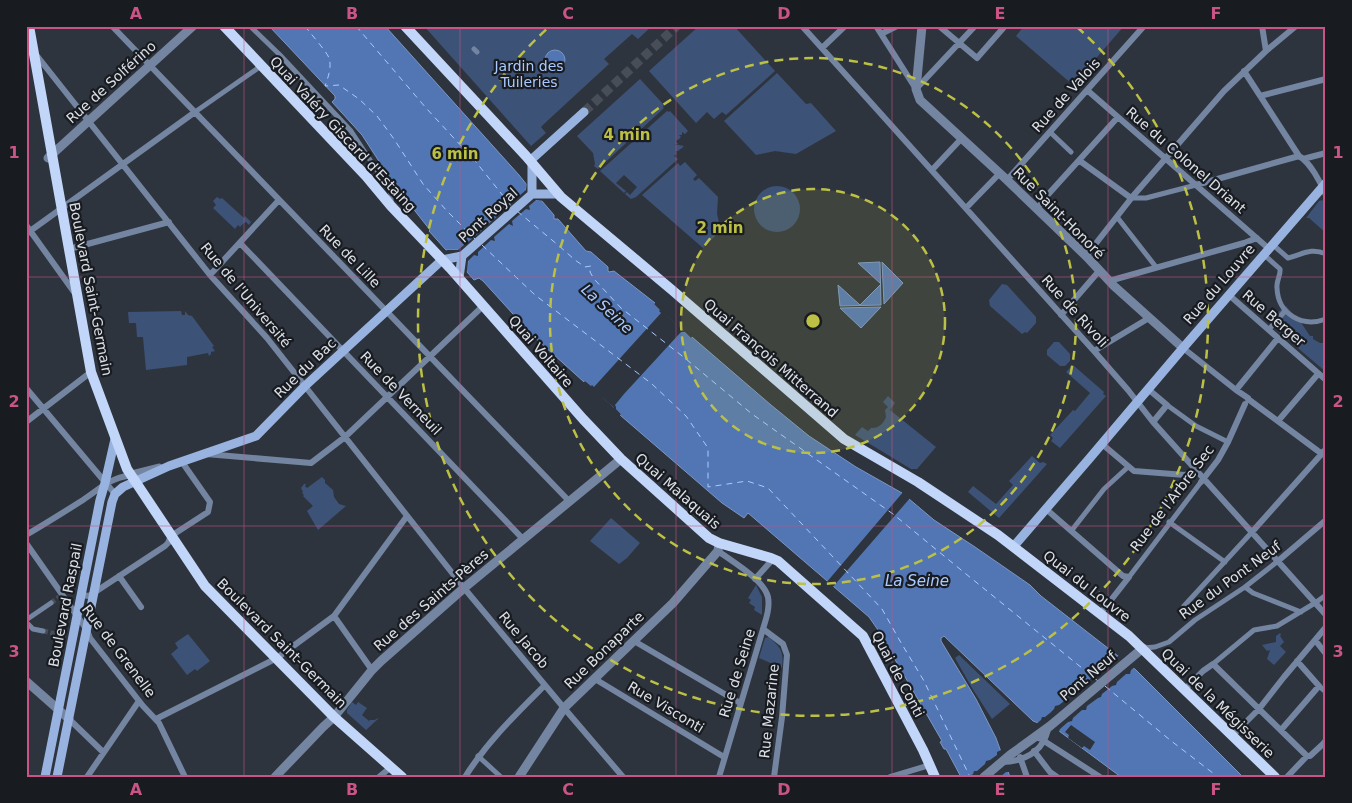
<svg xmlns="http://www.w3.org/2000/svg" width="1352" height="803" font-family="'DejaVu Sans',sans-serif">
	<rect width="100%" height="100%" fill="#2e343e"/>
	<path fill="#3d5277" d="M424 26H652L638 39 632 34 604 59 609 64 545 123 541 127 546 133 531 146Z
		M699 26H734L775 71 726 115 722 112 714 119 707 112 696 123 649 71Z
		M1024 26H1124L1073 85 1016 36Z
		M777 73 806 104 811 103 836 131 796 154 775 151 756 155 724 121Z
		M640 79 664 105 663 107 664 108 598 169 594 166 595 164 593 153 577 136Z
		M667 111 669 112 670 111 688 131 685 134 682 132V135H679L681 137 678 140 675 139 677 140 676 142 678 144H674L684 146 681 149H679L680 150 675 152 677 153 674 156 678 159 636 197 631 199 625 194 627 192 630 195 637 187 624 175 616 183 626 191 624 193 600 171Z
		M685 162 697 175 693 179 695 181 699 178 718 197 717 214 721 230 703 248 642 195 678 163 680 166Z
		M754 209a23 23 0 1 1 46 0a23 23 0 1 1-46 0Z
		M217 197 220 199 222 198 244 218 245 216 251 222 249 225 246 222 244 223 240 227 238 225 235 229 213 208 216 205 213 201Z
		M1322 200 1326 205V233L1309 218H1306L1319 201Z
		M1002 284 1007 285 1036 317V323L1027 333 1025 332 1022 334 990 306 989 300Z
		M1286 306 1302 324 1310 336H1313V339L1320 343H1326V372L1279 332 1270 321 1277 313Z
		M181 311 182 315H185V311L188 315 192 316 214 346 212 347 215 351 211 352V354L209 356 208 353 187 357V365L146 370 143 337H137L136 323H129L128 312Z
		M1054 342H1059L1070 354V361L1065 366H1060L1047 355V350Z
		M1073 365 1104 392 1103 394 1106 396 1060 448 1051 441 1053 438 1050 435 1073 410 1075 411 1090 393 1066 372Z
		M888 396 895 403 890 410 936 447 917 469H911L855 435 862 427 868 431 871 428C878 429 884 423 886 417L885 410 888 407 883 402Z
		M1032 456 1040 463 1043 462 1047 464 999 518 968 492 973 486 996 504 1013 485 1009 481Z
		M322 477 325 480V483L333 490 334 497 339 504 346 506 318 530 307 511 313 506 303 496 304 495 302 493 303 492 301 488 304 484H306L305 486 307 488Z
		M611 518 640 543 627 558 619 564 590 541Z
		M756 585 762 597V615L754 610 755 607 749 603 751 600 748 598Z
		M1280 633 1281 635 1280 636 1284 642 1280 646 1286 652 1274 665 1267 659 1270 650 1267 651 1262 645 1276 642V636Z
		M188 634 210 661 197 671 195 669 187 675 171 654 178 648 175 643Z
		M769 637C781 648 784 651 782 668L759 658 765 638Z
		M959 655 1010 704 992 719 972 688 955 658Z
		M352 702 356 705 358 702 367 708 362 715 369 721 370 720H375L376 719 379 718 366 730 347 713V710Z"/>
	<path fill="#5276b4" stroke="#7b96c3" d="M269 26H385L519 175 527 185 526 190 536 200H541L554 215V219H558L586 251 591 252 608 267V271L609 272 614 271 655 303 654 304 691 338 692 337 771 405 809 436 856 467 902 493 934 520 975 547 1030 585 1041 596 1136 670 1243 777H1121L1059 731 1033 721 944 636 941 638V641L976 699 996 738 1010 777H961L946 749H944L940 742 942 741 878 630 869 617 748 513 744 518 722 503 620 415 621 414 585 381 584 382 532 335 483 281 479 278 474 280 467 272 468 261 458 250H446L429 231 430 230 393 183 362 135 332 102 335 99V96Z
		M545 60a10 10 0 1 1 20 0a10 10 0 1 1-20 0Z
		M880 262 881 305 840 306 838 285 860 305 881 284 858 263Z
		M882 262 903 283 884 304Z
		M881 307 861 328 840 308Z"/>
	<path fill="#2e343e" d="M527 181 545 201 536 200 529 206 530 210 526 209 512 221 513 226 509 224 494 237 495 241 491 240 478 252V256L474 255 468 261 467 272 465 270V261L457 253 449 252 446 250H458L464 245V241L468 242 482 230 481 226 485 227 499 215 498 210 502 211 516 199 515 195 519 196 526 190Z
		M657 301V304L662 308 663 311 683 330 694 335 691 338 685 332H681L624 394 615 405 616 407V409L621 414 619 417 613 407 592 389H590L582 384 585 381 591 386 592 385 594 387 661 313 659 311 660 310 654 304Z
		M904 491 911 497 832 588 826 583Z
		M1121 654 1136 666 1131 670 1130 674H1126L1117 682 1116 685 1112 686 1102 694 1101 697 1098 698 1087 706 1086 710H1082L1073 718 1072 721 1068 722 1060 729 1059 732 1057 733 1035 725 1041 720 1042 717H1045L1050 713 1054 709 1055 706 1059 705 1068 698 1069 694H1073L1083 685 1084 682 1088 681 1097 673 1098 670 1102 669 1112 661 1113 658 1117 657Z
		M1071 725 1095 742 1090 750 1084 746 1082 748 1068 738 1069 735 1065 732Z
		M1003 749 1010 769 1009 772H1006L1000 777H969L973 774 974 771H977L985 764 986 761 990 760 997 755V752Z"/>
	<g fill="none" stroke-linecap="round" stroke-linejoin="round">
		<path stroke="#abcafe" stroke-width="1" stroke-dasharray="6 5" stroke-linecap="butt" d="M305 26C310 33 327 52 329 58 332 67 328 78 325 86L339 85 359 99 377 116 394 139 423 184 447 211 475 239
			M356 26 426 108 476 162 512 207
			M517 211 558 245 575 260 585 267 591 266 590 272 594 279 621 308 686 359 752 414 893 514 966 574 1098 681
			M482 245 535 295 652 384 686 416 708 448V487L747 481 768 488 882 609 900 641 924 681 970 777
			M1105 686 1170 740 1218 777"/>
		<path stroke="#484e57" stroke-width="5" stroke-dasharray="5 2.5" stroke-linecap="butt" d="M51 603 59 597
			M43 631 66 636"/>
		<path stroke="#484e57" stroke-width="9" stroke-dasharray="9 4.5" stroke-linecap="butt" d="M584 112 677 26"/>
		<path stroke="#7485a1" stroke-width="5" d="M250 26 280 55 351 131 391 192V206
			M474 49 477 52
			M195 112 261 66
			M1050 132 1071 152
			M1131 198H1146L1196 185
			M1117 217 1156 267
			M1272 244 1288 258C1302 255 1310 247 1326 254
			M1263 254 1280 269C1281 275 1276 281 1277 288 1278 314 1302 328 1326 319
			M1271 327 1285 311
			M1167 405 1196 426 1228 442
			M1169 522 1225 562
			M1072 530 1104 489 1128 467
			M1129 577 1201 482
			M1245 587 1253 593 1301 612
			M1184 606 1252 532
			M26 620 51 603
			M26 622 33 629 43 631
			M1143 648 1155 647 1169 642 1195 620 1245 587 1278 561
			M1213 664 1254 630 1277 626 1315 603 1326 595
			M1319 686 1326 692
			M478 756 501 777"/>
		<path stroke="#7485a1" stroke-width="6" d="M112 26 570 502
			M802 26 1094 351 1128 390 1153 422 1326 615
			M876 26 916 89 975 26
			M939 26 977 58 1005 26
			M1262 26 1266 51
			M881 34 897 26
			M26 42 210 275 267 338 464 588 564 708 623 777
			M822 48 845 26
			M1244 71 1299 156C1310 162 1321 183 1326 195
			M1087 90 1268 248
			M1260 96 1326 79
			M1303 159 1326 153
			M1080 161 1131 198
			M932 170 962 138
			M1007 180 1144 26
			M1196 185 1299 156
			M966 208 1000 173
			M1036 209 1041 204 1044 199 1118 117
			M26 225 74 292
			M26 234 195 112
			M240 243 523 539
			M69 249 169 222
			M1086 256 1133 196 1224 91 1266 51 1296 26
			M210 275 279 200
			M1109 281 1244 243 1257 238
			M1229 295 1326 380
			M1061 315 1099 271
			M1183 348 1236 390 1248 398
			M1094 351 1149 318
			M26 388 115 494
			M1148 389 1167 405 1153 422
			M1236 390 1278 338
			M1248 399 1318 451 1326 456
			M1278 421 1318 374
			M26 422 91 372
			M1102 444 1134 471 1185 475 1190 473 1195 468
			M206 454 311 463 345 437 483 306
			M1201 482 1218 460 1228 442 1245 404
			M1046 509 1123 576 1129 577 1100 614
			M1252 532 1326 449
			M26 535C45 524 64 512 83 500 101 488 108 479 131 475
			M26 543 87 630 90 638 143 706 159 723 185 777
			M718 551C733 562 764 580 768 597 770 608 766 619 763 629L719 777
			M1278 561 1326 520
			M119 576 141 607
			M755 579 773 559
			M81 595 89 596 165 546 168 543 171 536 208 512 210 502 182 462
			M334 616 372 670
			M763 629 783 644 787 655 782 717 774 777
			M1315 640 1326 654
			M634 641 740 703
			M595 679 724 757
			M1185 689 1203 671 1213 664 1307 756
			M69 719 103 752
			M156 719 277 658 334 616 407 516
			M1281 730 1319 686 1297 661
			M1232 736 1259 709 1284 677 1326 627
			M1035 737 1041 739 1100 777
			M1034 751 1050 772 1057 777
			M1020 757 1027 777
			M1002 762C1017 762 1035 756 1043 742 1046 738 1047 732 1049 727
			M87 777 139 701
			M379 777 391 767
			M465 777C487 742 516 714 545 685
			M890 777 930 765
			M1287 777 1307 756H1310L1323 744 1326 740"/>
		<path stroke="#7485a1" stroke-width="9" d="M922 26 916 89 920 100 1007 180 1086 256 1114 286 1183 348
			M48 158 193 26
			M131 475 159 468
			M26 681 69 719
			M275 777 323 727 334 717 372 670 381 661 464 588 621 459
			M519 777 564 708 673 603 718 551 719 543
			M984 777 1010 755 1050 726 1143 648"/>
		<path stroke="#99b3e0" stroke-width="9" d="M532 194V159L584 112
			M459 278 462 256
			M1014 546 1089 459 1183 348 1326 183
			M45 777 100 500 105 483 115 439
			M57 777 112 502 115 494 123 487 169 466 256 436 305 386 442 260 462 256 532 194H558"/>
		<path stroke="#c2d6f9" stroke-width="10" d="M29 26 91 372 127 469 205 586 334 717 402 777
			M224 26 366 176 391 206 450 268 583 419 621 459 709 538 719 543 771 558 778 561 863 636 923 750 935 777
			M405 26 526 156 561 197 672 290 844 439 918 482 998 535 1129 636 1275 777"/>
	</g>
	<path fill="none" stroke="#ca5485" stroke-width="1" stroke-opacity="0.55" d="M244 26V777M460 26V777M676 26V777M892 26V777M1108 26V777M26 277H1326M26 526H1326"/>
	<circle cx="813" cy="321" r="132" fill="#bcc044" fill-opacity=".12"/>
	<g fill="none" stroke="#bcc044" stroke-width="2.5" stroke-dasharray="9 6">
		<circle cx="813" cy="321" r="132"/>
		<circle cx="813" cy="321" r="263"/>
		<path d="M1077 27A395 395 0 1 1 549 27"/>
	</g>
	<g text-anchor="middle" stroke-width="4.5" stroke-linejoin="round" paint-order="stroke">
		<g font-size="14" fill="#abcaff" stroke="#181b20">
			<text x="529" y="71">Jardin des<tspan x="529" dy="16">Tuileries</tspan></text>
		</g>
		<g font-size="14" fill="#dce0e7" stroke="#181b20">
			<text transform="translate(111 82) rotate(-42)" y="5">Rue de Solférino</text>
			<text transform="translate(1066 95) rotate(-48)" y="5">Rue de Valois</text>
			<text transform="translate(343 134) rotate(47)" y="5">Quai Valéry Giscard d'Estaing</text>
			<text transform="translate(1186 160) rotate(41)" y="5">Rue du Colonel Driant</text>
			<text transform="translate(1059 213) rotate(45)" y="5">Rue Saint-Honoré</text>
			<text transform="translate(488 215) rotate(-42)" y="5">Pont Royal</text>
			<text transform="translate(350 256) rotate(46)" y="5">Rue de Lille</text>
			<text transform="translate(1219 284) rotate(-49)" y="5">Rue du Louvre</text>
			<text transform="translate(91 289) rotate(79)" y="5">Boulevard Saint-Germain</text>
			<text transform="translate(246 295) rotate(50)" y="5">Rue de l'Université</text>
			<text transform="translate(1075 311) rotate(48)" y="5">Rue de Rivoli</text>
			<text transform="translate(1274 318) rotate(41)" y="5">Rue Berger</text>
			<text transform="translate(541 351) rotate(49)" y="5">Quai Voltaire</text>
			<text transform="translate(771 358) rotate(41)" y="5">Quai François Mitterrand</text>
			<text transform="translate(305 368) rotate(-44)" y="5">Rue du Bac</text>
			<text transform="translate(401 393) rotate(46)" y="5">Rue de Verneuil</text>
			<text transform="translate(678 491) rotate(41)" y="5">Quai Malaquais</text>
			<text transform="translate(1172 498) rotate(-53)" y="5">Rue de l'Arbre Sec</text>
			<text transform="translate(1230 580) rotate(-36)" y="5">Rue du Pont Neuf</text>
			<text transform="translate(1087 586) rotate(38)" y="5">Quai du Louvre</text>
			<text transform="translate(431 600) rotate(-41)" y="5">Rue des Saints-Pères</text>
			<text transform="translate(65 605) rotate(-79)" y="5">Boulevard Raspail</text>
			<text transform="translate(524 640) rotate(50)" y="5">Rue Jacob</text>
			<text transform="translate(282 643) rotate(45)" y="5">Boulevard Saint-Germain</text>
			<text transform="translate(604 650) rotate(-44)" y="5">Rue Bonaparte</text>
			<text transform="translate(119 651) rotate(53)" y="5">Rue de Grenelle</text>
			<text transform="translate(737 673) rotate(-73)" y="5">Rue de Seine</text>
			<text transform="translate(898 674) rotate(62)" y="5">Quai de Conti</text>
			<text transform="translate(1088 676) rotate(-40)" y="5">Pont Neuf</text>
			<text transform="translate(1218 703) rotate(44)" y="5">Quai de la Mégisserie</text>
			<text transform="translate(666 707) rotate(31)" y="5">Rue Visconti</text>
			<text transform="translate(769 711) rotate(-84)" y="5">Rue Mazarine</text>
		</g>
		<g font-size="15" font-style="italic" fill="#abcafe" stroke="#181b20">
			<text transform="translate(607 309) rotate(43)" y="5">La Seine</text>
			<text x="917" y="586">La Seine</text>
		</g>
	</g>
	<circle cx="813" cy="321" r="8" fill="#bcc044" stroke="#181b20" stroke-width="2.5"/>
	<g font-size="15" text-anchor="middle" font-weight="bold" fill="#bcc044" stroke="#181b20" stroke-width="4.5" stroke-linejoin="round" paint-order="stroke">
		<text x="627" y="140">4 min</text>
		<text x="455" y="159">6 min</text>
		<text x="720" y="233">2 min</text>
	</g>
	<rect width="1352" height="803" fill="none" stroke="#181b20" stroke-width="55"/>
	<rect x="28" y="28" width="1296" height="748" fill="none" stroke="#ca5485" stroke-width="2"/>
	<g font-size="16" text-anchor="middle" font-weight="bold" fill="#ca5485">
		<text x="136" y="19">A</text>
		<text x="352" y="19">B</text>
		<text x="568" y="19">C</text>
		<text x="784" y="19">D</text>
		<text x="1000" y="19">E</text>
		<text x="1216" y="19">F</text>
		<text x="14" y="158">1</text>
		<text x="1338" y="158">1</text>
		<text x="14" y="407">2</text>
		<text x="1338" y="407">2</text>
		<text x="14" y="657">3</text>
		<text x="1338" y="657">3</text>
		<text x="136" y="795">A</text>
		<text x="352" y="795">B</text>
		<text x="568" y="795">C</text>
		<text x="784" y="795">D</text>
		<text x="1000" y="795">E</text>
		<text x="1216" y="795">F</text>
	</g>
</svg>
